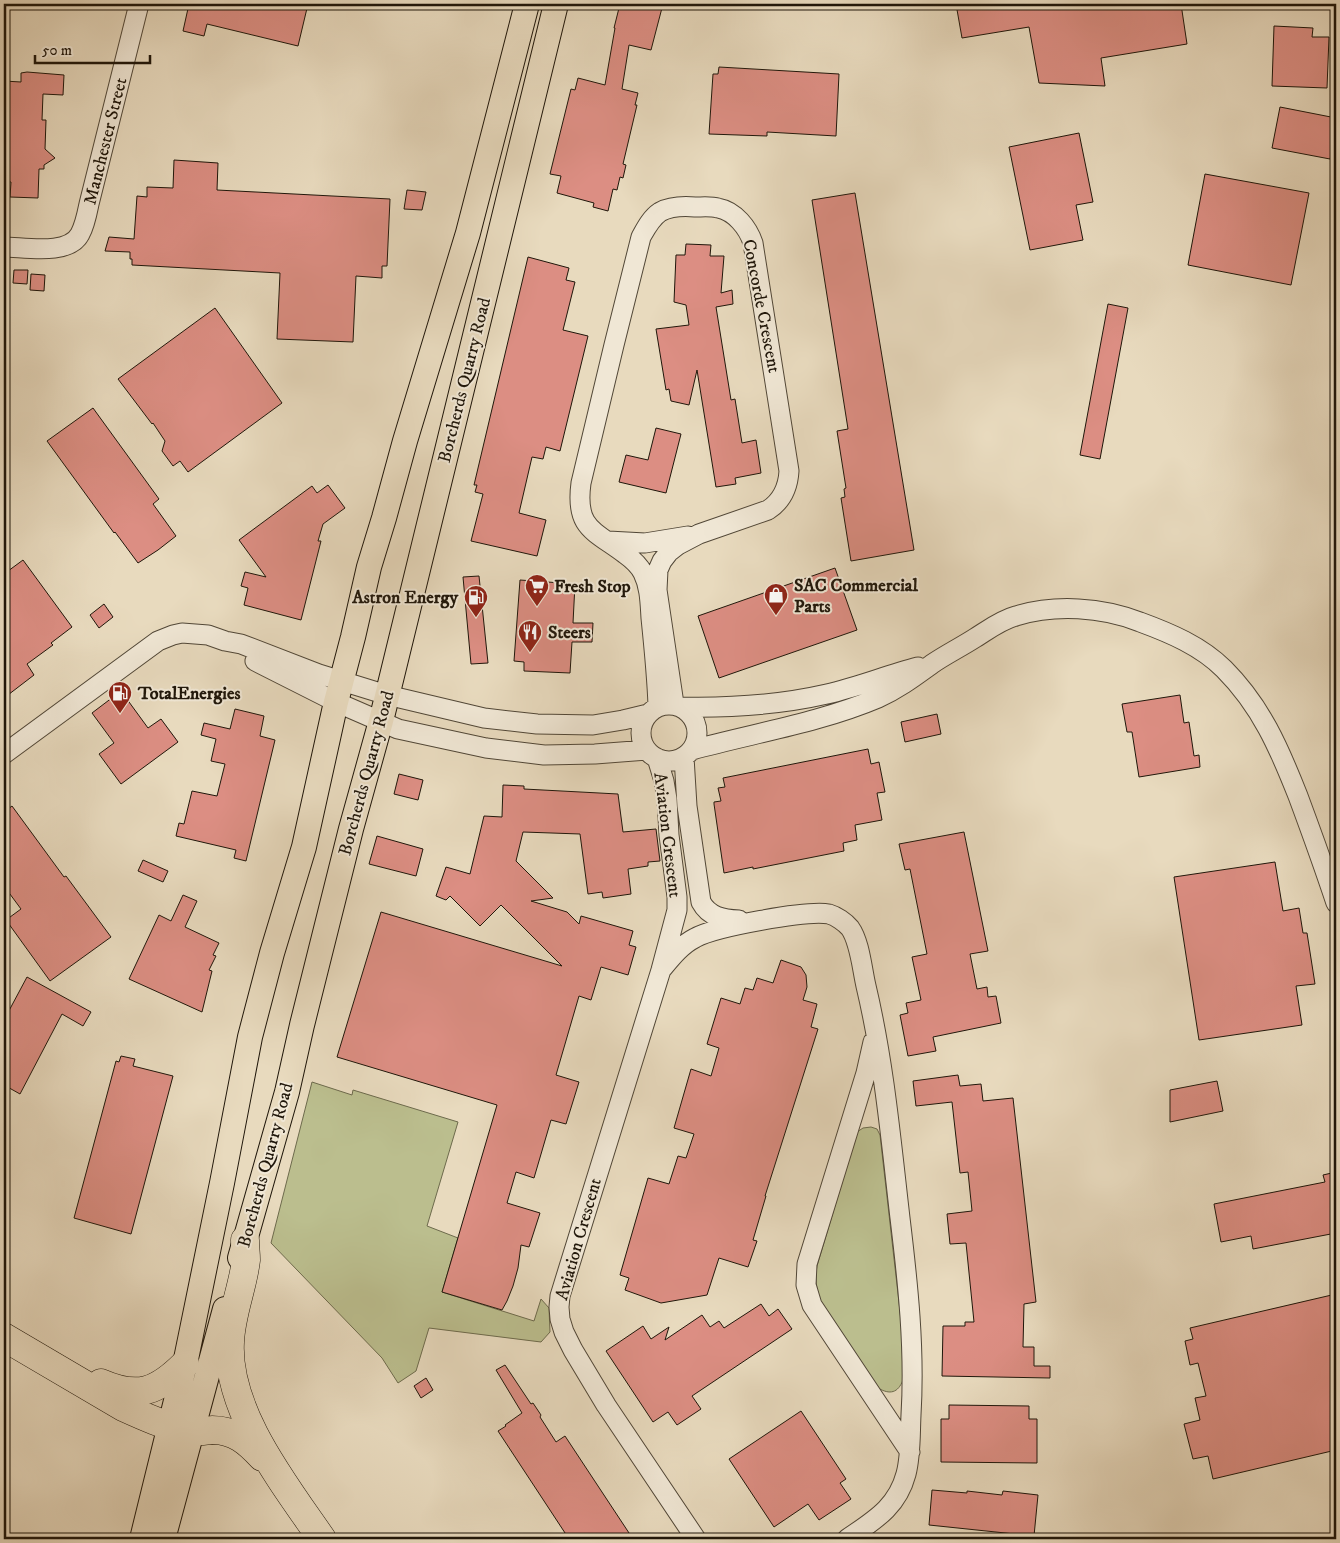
<svg xmlns="http://www.w3.org/2000/svg" width="1340" height="1543" font-family="'IM FELL DW Pica',serif">
	<rect width="100%" height="100%" fill="#e8dabe"/>
	<filter id="stains"><feTurbulence type="fractalNoise" baseFrequency=".004" numOctaves="4"/><feColorMatrix values="0 0 0 0 .2 0 0 0 0 .09 0 0 0 0 .02 0 0 0 .5 -.17"/></filter>
	<radialGradient id="worn" r=".72"><stop offset=".6" stop-color="#630" stop-opacity="0"/><stop offset="1" stop-color="#630" stop-opacity=".3"/></radialGradient>
	<path fill="#bbbe8e" stroke="#6d6a4c" d="M312 1082 352 1095 353 1090 458 1122 427 1226 458 1238 442 1292 534 1321 541 1299 549 1308 550 1332 541 1342 429 1328 416 1371 398 1383 382 1358 271 1243Z
		M871 1127 877 1129 880 1135 902 1329 903 1380C898 1393 890 1395 878 1388L820 1300C816 1288 815 1278 817 1266L857 1132 863 1128Z"/>
	<path fill="#dc8e83" stroke="#1f160a" d="M189 4H308L298 46 207 24 204 36 183 31Z
		M620 4H663L651 50 629 45 622 89 638 93 635 105H637L623 164 626 165 623 178 620 177 617 190 613 189 608 211 593 207 594 203 557 193 561 176 550 174 571 89 575 90 578 78 605 85 615 28H614Z
		M956 4H1181L1187 44 1101 58 1105 86 1039 83 1029 27 962 38Z
		M1274 26 1313 28 1312 37H1329L1327 88 1272 86Z
		M719 67 839 74 836 136 767 132V136L709 134 713 74H718Z
		M27 72 64 75 63 95 43 94 42 120H46L45 149 55 158 44 165V169H39L38 198 10 197 11 182 4 181V81L21 82V73Z
		M1280 107 1336 118V153L1332 152 1330 159 1272 148Z
		M1079 133 1093 202 1076 205 1083 240 1030 250 1009 147Z
		M174 160 218 163 217 190 390 199 387 266H382V278L356 276 353 342 277 339 280 273 132 265V259H130V252L105 251 109 237 134 239 137 196 147 197V187L173 188Z
		M1205 174 1309 193 1291 285 1188 265Z
		M407 190 426 192 422 210 404 209Z
		M855 193 914 550 851 561 841 498 845 497 844 489 846 488 837 431 848 429 812 200Z
		M686 244 711 245 710 256H724L721 293 732 290 733 304 716 307 731 400 735 399 742 443 756 440 761 473 735 478 736 484 716 487 697 370 689 405 671 401 669 389 666 390 656 329 689 325 686 305 674 302 676 255H685Z
		M528 257 569 268 566 280 575 282 563 330 588 336 560 451 546 447 543 459 532 457 519 513 546 520 537 556 471 541 483 494 475 492 477 485H474Z
		M14 270H28L27 284 13 283Z
		M31 274 45 275 44 291 30 290Z
		M1108 304 1128 308 1100 459 1080 455Z
		M215 308 282 403 188 472 180 461 173 466 162 451 165 441 153 423 152 424 118 379Z
		M93 408 159 499 153 504 176 536 158 550 138 563 115 532 114 533 47 441Z
		M656 428 681 434 666 493 619 482 626 455 648 460Z
		M328 485 345 508 323 524 318 541H321L301 620 244 605 248 588 241 586 245 572 266 577 239 540 312 486 317 493Z
		M23 560 72 627 51 643 53 645 27 664 34 675 4 698V574Z
		M835 568 857 630 719 678 698 616Z
		M479 576 488 663 471 664 463 577Z
		M520 580 575 584 573 623H593L592 642H572L570 673 524 671V662L514 661Z
		M104 604 113 617 99 628 90 615Z
		M121 691 148 728 161 719 178 742 121 784 99 754 114 743 92 713Z
		M1180 695 1184 723 1189 722 1194 756 1199 755 1200 767 1139 777 1132 732H1127L1122 704Z
		M235 709 264 716 260 736 275 740 246 861 234 858 236 850 176 836 179 823 184 824 192 791 217 796 225 764 211 761 216 739 201 735 204 723 230 729Z
		M937 714 941 734 905 742 901 722Z
		M868 749 871 764 879 762 885 792 877 793 882 820 855 825 857 840 843 843 844 851 753 869V867L724 873 714 804V802L721 801 718 788 725 787 723 778Z
		M399 774 423 780 418 800 394 794Z
		M503 785 524 786V789L618 794 623 832 656 829 660 861 648 862V866L628 869 631 894 603 898 602 892 588 894 580 834 523 832 516 861 553 898 531 901 567 912 579 924 581 916 633 931 629 945 636 947 628 975 601 967 591 1000 579 996 556 1075 579 1082 566 1124 551 1120 534 1178 516 1172 507 1203 540 1213 529 1247 521 1245 518 1268 513 1286 507 1301 502 1310 442 1292 497 1105 337 1057 381 912 562 966 501 905 480 926 450 896 446 900 436 896 446 867 470 874 484 816 502 817Z
		M12 806 64 877 66 876 111 937 50 981 6 920 21 909 4 886V812Z
		M964 832 988 951 970 954 977 989 987 987 988 997 996 996 1001 1023 933 1037 936 1051 908 1056 900 1015 908 1013 906 1003 921 1000 912 957 927 954 910 869 905 870 899 844Z
		M377 836 423 849 416 876 369 864Z
		M143 860 168 871 163 882 138 871Z
		M1275 862 1283 911 1299 908 1303 933H1307L1315 984 1296 986 1302 1025 1199 1040 1174 877Z
		M183 895 197 901 185 927 219 943 213 955 216 956 209 970 212 971 202 1012 129 979 159 915 171 921Z
		M781 960 801 967 806 975 807 987 803 1000 817 1004 811 1027 818 1029 765 1196H766L753 1240 757 1241 748 1267 719 1258 707 1295 661 1303 625 1290 629 1278 620 1275 648 1178 669 1184 678 1156 686 1158 694 1134 674 1128 691 1069 711 1076 719 1048 707 1044 721 998 740 1004 745 988 753 990 757 978 773 983Z
		M27 977 91 1012 83 1026 62 1014 20 1094 4 1085V1020Z
		M121 1056 135 1059 133 1066 173 1076 131 1234 74 1218 116 1061 119 1062Z
		M958 1075 960 1086 981 1084 983 1101 1013 1098 1036 1302 1024 1304 1023 1347H1034V1366H1050V1378L942 1376 943 1326H965V1322H974L966 1243 950 1244 947 1214 972 1211 968 1172 960 1173 952 1102 916 1106 913 1081Z
		M1217 1081 1223 1111 1170 1122V1090Z
		M1336 1172V1233L1253 1249 1251 1236 1221 1242 1214 1204 1325 1182 1323 1175Z
		M1336 1294V1450L1213 1479 1208 1456 1193 1459 1184 1424 1200 1420 1195 1398 1206 1396 1198 1363 1190 1365 1185 1341 1193 1339 1190 1328Z
		M761 1304 769 1316 778 1309 792 1329 692 1396 701 1409 677 1425 668 1412 653 1422 606 1351 643 1326 651 1339 669 1327 665 1340 702 1315 710 1327 719 1321 724 1328Z
		M505 1365 531 1404 533 1403 541 1415 540 1417 556 1442 565 1436 633 1539H569L498 1431 506 1426 505 1425 522 1413 496 1370Z
		M426 1378 433 1390 421 1398 414 1386Z
		M949 1405 1029 1406V1419H1037V1463L941 1462V1419H949Z
		M801 1411 846 1479 840 1483 851 1499 819 1520 808 1504 774 1527 729 1459Z
		M932 1490 967 1493V1491L1002 1495 1003 1491 1038 1495 1034 1536 929 1525Z"/>
	<g fill="none" stroke-linecap="round" stroke-linejoin="round">
		<g stroke="#514737" stroke-width="21">
			<path id="minor" d="M4 247C24 247 69 256 80 234 85 225 87 214 89 204L139 4
				M608 541 645 543 688 536
				M255 661 336 702 398 729 486 748 544 755 595 754 647 750
				M641 733a28 28 0 1 1 56 0a28 28 0 1 1-56 0Z
				M658 706C657 677 654 647 651 618 650 603 650 587 643 573 639 565 632 559 625 554 593 530 575 528 581 483L614 345 641 237C646 228 651 218 660 212 671 206 683 206 695 207 702 207 711 206 718 208 735 211 748 228 753 243L789 471C788 488 782 501 768 510L699 534 678 545 669 552 662 561 658 570 657 590 674 704
				M682 707C731 708 779 705 827 694 858 687 887 675 918 667
				M692 750C754 733 819 723 878 698 898 689 914 677 932 664 945 655 961 647 975 638 988 630 1001 620 1016 616 1055 604 1102 607 1140 622 1170 633 1201 646 1224 669 1261 706 1279 748 1298 796 1311 831 1324 867 1336 903
				M4 754 158 641 173 635 182 633 208 635 225 641 241 644 319 674 387 695 484 718 537 724 593 725 623 720 648 714
				M684 757 687 806 701 902C709 917 723 919 739 920
				M657 758 664 781 667 799 669 835 677 897V910L661 970 560 1296 559 1307 560 1319 564 1332 573 1350 606 1405 696 1539
				M661 970C671 958 681 945 695 938 714 927 807 910 829 914 836 916 845 922 850 928 860 942 862 969 866 986 884 1062 891 1140 900 1218 908 1284 915 1349 911 1415 910 1435 911 1455 906 1474 897 1508 873 1521 847 1539
				M873 1042 866 1073 807 1264 806 1285 812 1305 910 1452"/>
		</g>
		<g stroke="#1f160a" stroke-width="26">
			<path id="major" d="M240 1258 287 1092 302 1025 351 829 381 721 556 4
				M142 1539 185 1364 222 1183 250 1037 272 953 304 847 336 702 353 637 369 567 384 518 405 441 468 233 527 4
				M163 1539 225 1309"/>
		</g>
		<g stroke="#1f160a" stroke-width="29">
			<path id="highway" d="M245 1240C245 1247 246 1253 246 1260 243 1287 231 1314 230 1342 226 1411 285 1485 322 1539
				M4 1337 123 1407C145 1417 165 1426 189 1431 196 1432 205 1431 212 1430 235 1430 248 1442 262 1457
				M101 1383C138 1399 157 1392 185 1364"/>
		</g>
		<use href="#minor" stroke="#f0e7d5" stroke-width="19"/>
		<use href="#major" stroke="#e8dabe" stroke-width="24"/>
		<use href="#highway" stroke="#e8dabe" stroke-width="28"/>
	</g>
	<defs>
		<g id="supermarket-pin" transform="scale(1.25)"><path d="M0 17L-7.5 6A9.5 9.5 0 1 1 7.5 6Z" fill="#8f2418" stroke="#f0e7d5"/><path d="M-6-5.5h2.5l.6 2H6L4.5 2H-2.5L-4.4-4H-6ZM-1.5 3.2a1.3 1.3 0 1 0 .1 0ZM3 3.2a1.3 1.3 0 1 0 .1 0Z" fill="#fff"/></g>
		<g id="shop-pin" transform="scale(1.25)"><path d="M0 17L-7.5 6A9.5 9.5 0 1 1 7.5 6Z" fill="#8f2418" stroke="#f0e7d5"/><path d="M-5-2.5h2.3a2.7 3.5 0 0 1 5.4 0H5L5.5 6h-11ZM-1.5-2.5h3a1.5 2.3 0 0 0-3 0Z" fill="#fff"/></g>
		<g id="fuel-pin" transform="scale(1.25)"><path d="M0 17L-7.5 6A9.5 9.5 0 1 1 7.5 6Z" fill="#8f2418" stroke="#f0e7d5"/><path d="M-5.5-6h7V0h2V4h1.3V-2.5L3-4.5l.8-.8L6-3V5H2.5V1h-1V6h-7ZM-4.2-4.7v3.2H.2V-4.7Z" fill="#fff"/></g>
		<g id="restaurant-pin" transform="scale(1.25)"><path d="M0 17L-7.5 6A9.5 9.5 0 1 1 7.5 6Z" fill="#8f2418" stroke="#f0e7d5"/><path d="M-5-6h1v4h1v-4h1v4h1v-4h1v5L-1.5 .5V6h-2V.5L-5-1ZM5-6V6H3V1.5H1.5Q1.5-4 5-6Z" fill="#fff"/></g>
	</defs>
	<g fill-rule="evenodd">
		<use href="#supermarket-pin" x="537" y="586"/>
		<use href="#shop-pin" x="776" y="595"/>
		<use href="#fuel-pin" x="476" y="597"/>
		<use href="#restaurant-pin" x="530" y="632"/>
		<use href="#fuel-pin" x="120" y="693"/>
	</g>
	<g text-anchor="middle" stroke-width="4" stroke-linejoin="round" paint-order="stroke">
		<g font-size="18" fill="#1f160a" stroke="#f0e7d5">
			<text transform="translate(105 141) rotate(-76)" y="6">Manchester Street</text>
			<text transform="translate(762 306) rotate(79)" y="6">Concorde Crescent</text>
			<text transform="translate(464 380) rotate(-76)" y="6">Borcherds Quarry Road</text>
			<text transform="translate(366 773) rotate(-75)" y="6">Borcherds Quarry Road</text>
			<text transform="translate(668 835) rotate(83)" y="6">Aviation Crescent</text>
			<text transform="translate(265 1165) rotate(-75)" y="6">Borcherds Quarry Road</text>
			<text transform="translate(578 1239) rotate(-74)" y="6">Aviation Crescent</text>
		</g>
		<g font-size="18" font-weight="bold" fill="#1f160a" stroke="#f0e7d5" text-anchor="start">
			<text x="794" y="591">SAC Commercial<tspan x="794" dy="21">Parts</tspan></text>
			<text x="554" y="592">Fresh Stop</text>
			<text x="458" y="603" text-anchor="end">Astron Energy</text>
			<text x="548" y="638">Steers</text>
			<text x="138" y="699">TotalEnergies</text>
		</g>
	</g>
	<rect width="1340" height="1543" fill="none" stroke="#e8dabe" stroke-width="20"/>
	<rect x="5" y="5" width="1330" height="1533" fill="none" stroke="#1f160a" stroke-width="2.5"/>
	<rect x="10" y="10" width="1320" height="1523" fill="none" stroke="#1f160a"/>
	<path d="M35 55v8h115v-8" fill="none" stroke="#1f160a" stroke-width="2.5"/>
	<text x="42" y="55" font-size="15" fill="#1f160a" stroke="#f0e7d5" stroke-width="4" paint-order="stroke">50 m</text>
	<rect width="100%" height="100%" filter="url(#stains)"/>
	<rect width="100%" height="100%" fill="url(#worn)"/>
</svg>
